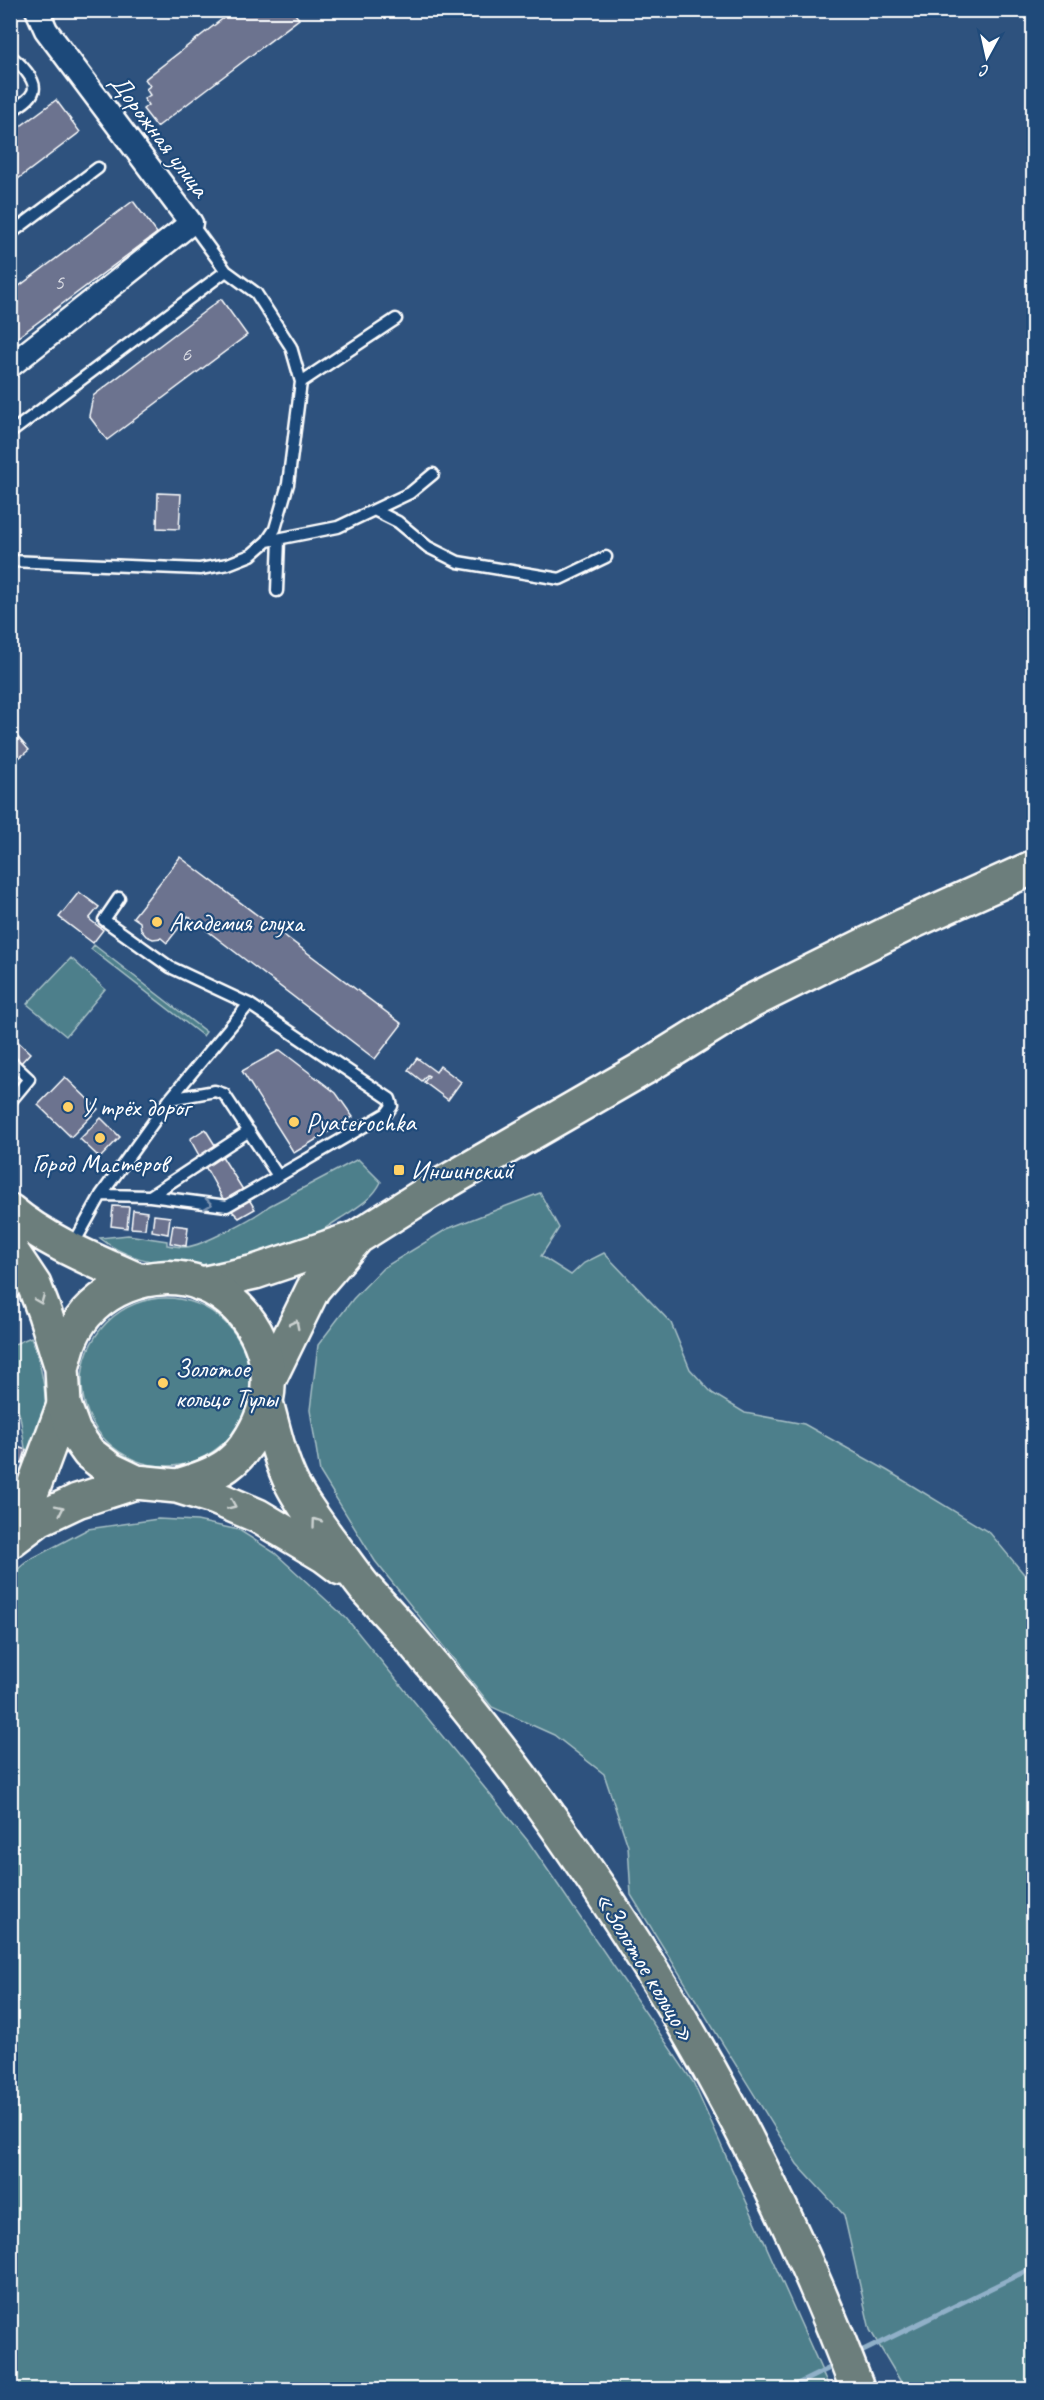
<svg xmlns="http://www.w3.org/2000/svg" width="1044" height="2400" font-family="Caveat,sans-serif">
	<rect width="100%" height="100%" fill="#2e527e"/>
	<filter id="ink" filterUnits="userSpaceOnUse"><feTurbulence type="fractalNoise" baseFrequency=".0167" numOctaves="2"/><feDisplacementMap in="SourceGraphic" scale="12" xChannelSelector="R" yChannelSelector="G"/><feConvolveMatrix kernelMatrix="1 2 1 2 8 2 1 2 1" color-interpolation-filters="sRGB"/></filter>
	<g filter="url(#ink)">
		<path fill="#4d7f8b" stroke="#a6bfc5" stroke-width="1.5" d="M94 945 206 1032 203 1036 91 949Z
			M71 958 105 989 66 1036 27 1004Z
			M358 1159 381 1182C373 1199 356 1208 341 1218 328 1226 315 1236 302 1242 248 1267 149 1279 100 1238L128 1235 167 1241V1245C173 1246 180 1247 186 1247 202 1246 256 1217 269 1206Z
			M540 1193 559 1228 541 1256 571 1275 584 1263 604 1253 671 1323 690 1369 712 1393 745 1413 804 1424 888 1471 990 1533 1033 1585V2389H905L870 2330 844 2215 797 2164 631 1895 628 1846 604 1774 554 1735 492 1707 375 1561 320 1472 310 1410 318 1345 353 1299 383 1268 447 1229Z
			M82 1382a84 84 0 1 1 168 0a84 84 0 1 1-168 0Z
			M31 1337C40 1359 51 1407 43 1429 40 1437 34 1446 30 1453L25 1448 20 1416 11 1394 10 1346Z
			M158 1519 197 1521 239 1530 275 1553 346 1618 528 1841 693 2082 830 2389H11V1575L29 1560 88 1529Z"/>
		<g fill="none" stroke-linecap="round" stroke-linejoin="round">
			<path stroke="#90b0c8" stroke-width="5" d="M855 2355 1034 2267
				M785 2390 836 2365"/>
		</g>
		<path fill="#6c738f" stroke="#fff" stroke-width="1.5" d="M234 10H292L299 19 157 127 143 109 148 105 144 99 150 95 146 89 150 86 145 79Z
			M56 100 80 132 10 185V134Z
			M133 201 157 233 10 343V293Z
			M221 299 247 335 107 440 89 416 93 396Z
			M158 493 181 494 179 529 157 528Z
			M10 728 29 750 10 765Z
			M180 857 402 1024 375 1059 188 916 167 943 161 938 153 939 146 936 141 930 140 922 133 917Z
			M79 892 99 907 89 919 103 930 93 943 59 917Z
			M13 1037 30 1053 10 1075V1040Z
			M280 1050 336 1093 353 1117 294 1153 242 1071Z
			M417 1058 436 1072 440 1066 461 1082 448 1100 424 1082 429 1076 427 1075 422 1081 408 1070Z
			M65 1077 98 1109 71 1137 38 1105Z
			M101 1118 120 1137 100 1158 80 1139Z
			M205 1129 255 1209 239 1218 227 1206 190 1139Z
			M113 1206 129 1207 127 1228 111 1226Z
			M133 1210 147 1212 145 1229 131 1228Z
			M154 1215 170 1217 168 1234 152 1231Z
			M173 1225 188 1227 186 1246 170 1243Z
			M12 1445 26 1450 22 1463 10 1459Z"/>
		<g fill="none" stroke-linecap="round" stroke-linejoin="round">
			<g stroke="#fff" stroke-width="15">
				<path id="lane" d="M10 56C19 62 38 81 33 92 30 100 17 107 10 112
					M10 234 98 168
					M301 382 396 319
					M10 433 226 271
					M374 510 398 522 428 547 458 562 560 579 606 557
					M267 541 338 527 410 493 433 474
					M10 561 200 569 228 564 251 555 267 541 275 529 288 484 301 382 291 347 256 293 226 271 191 223
					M277 591 279 539
					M10 1061 29 1079 10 1102
					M170 1099 215 1091 224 1094 278 1176
					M101 1195 150 1196 227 1206 387 1113 392 1106 390 1099 249 1004 170 967 104 920 119 898
					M150 1196 249 1131
					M72 1247 101 1195 170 1099 249 1004"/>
			</g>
			<g stroke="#fff" stroke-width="27">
				<path id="street" d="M10 366 191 223 46 30 37 10"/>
			</g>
			<g stroke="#fff" stroke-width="38">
				<path id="primary" d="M201 1284 255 1272 356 1238 429 1192 644 1068 750 1002 903 926 1034 867
					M270 1377 313 1289 355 1240
					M10 1531 25 1510 64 1405
					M10 1541 39 1519 77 1501 136 1482"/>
			</g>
			<g stroke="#fff" stroke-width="38">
				<path id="highway" d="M10 1211C48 1243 96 1261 140 1281
					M10 1249 34 1285 45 1314 62 1368 64 1405 74 1432 89 1453 111 1470 136 1482 177 1486 216 1498 258 1516 325 1556 341 1568
					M62 1368C65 1358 67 1347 71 1338 91 1290 154 1265 202 1284 256 1306 284 1369 259 1423 240 1464 219 1474 177 1486
					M267 1406C274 1432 280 1460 292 1484 301 1502 315 1520 327 1537 340 1554 352 1572 365 1588 383 1608 402 1628 419 1649 470 1710 519 1772 564 1837 684 2008 784 2194 858 2390"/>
			</g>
			<use href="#lane" stroke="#1f4a7a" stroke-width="10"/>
			<use href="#street" stroke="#1f4a7a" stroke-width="22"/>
			<use href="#primary" stroke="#6c7e7c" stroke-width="33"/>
			<use href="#highway" stroke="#6c7e7c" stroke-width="33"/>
		</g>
		<defs><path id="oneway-chevron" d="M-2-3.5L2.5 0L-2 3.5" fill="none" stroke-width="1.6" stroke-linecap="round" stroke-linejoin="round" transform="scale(1.5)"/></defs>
		<use stroke="#7992af" href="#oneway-chevron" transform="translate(208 1204) rotate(8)"/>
		<g stroke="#ccd2d1">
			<use href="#oneway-chevron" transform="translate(40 1300) rotate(68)"/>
			<use href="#oneway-chevron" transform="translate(295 1324) rotate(-63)"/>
			<use href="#oneway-chevron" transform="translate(232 1505) rotate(23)"/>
			<use href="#oneway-chevron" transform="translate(60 1509) rotate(-26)"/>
			<use href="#oneway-chevron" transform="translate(316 1522) rotate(-126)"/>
		</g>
	</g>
	<g fill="#ffd166" stroke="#1f4a7a" stroke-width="2">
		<circle cx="157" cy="922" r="6"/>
		<circle cx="68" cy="1107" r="6"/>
		<circle cx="294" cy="1122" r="6"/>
		<circle cx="100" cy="1138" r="6"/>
		<rect x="393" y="1164" width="12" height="12" rx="3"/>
		<circle cx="163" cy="1383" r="6"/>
	</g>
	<g text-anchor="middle" stroke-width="4.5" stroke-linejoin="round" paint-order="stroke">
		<g font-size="22" fill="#dadce3">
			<text x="59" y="289">5</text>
			<text x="186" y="361">6</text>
		</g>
		<g font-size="26" fill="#fff" stroke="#1f4a7a">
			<text transform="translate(160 135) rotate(53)" y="9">Дорожная улица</text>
			<text transform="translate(646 1966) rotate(59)" y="9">«Золотое кольцо»</text>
		</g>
		<g font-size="26" fill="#fff" stroke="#1f4a7a" text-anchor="start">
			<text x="169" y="931">Академия слуха</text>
			<text x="80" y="1116">У трёх дорог</text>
			<text x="306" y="1131">Pyaterochka</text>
			<text x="100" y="1172" text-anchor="middle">Город Мастеров</text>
			<text x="411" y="1179">Иншинский</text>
			<text x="175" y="1377">Золотое<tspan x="175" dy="30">кольцо Тулы</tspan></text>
		</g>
	</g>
	<rect width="1044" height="2400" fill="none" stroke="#1f4a7a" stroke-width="36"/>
	<rect x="18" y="18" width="1008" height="2364" fill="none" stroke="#fff" stroke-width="2" filter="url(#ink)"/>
	<g transform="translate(987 57) rotate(188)" stroke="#1f4a7a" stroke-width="4.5" paint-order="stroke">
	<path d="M0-4.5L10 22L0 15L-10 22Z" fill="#ffffff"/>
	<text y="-9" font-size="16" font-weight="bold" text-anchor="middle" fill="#ffffff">С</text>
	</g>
</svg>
